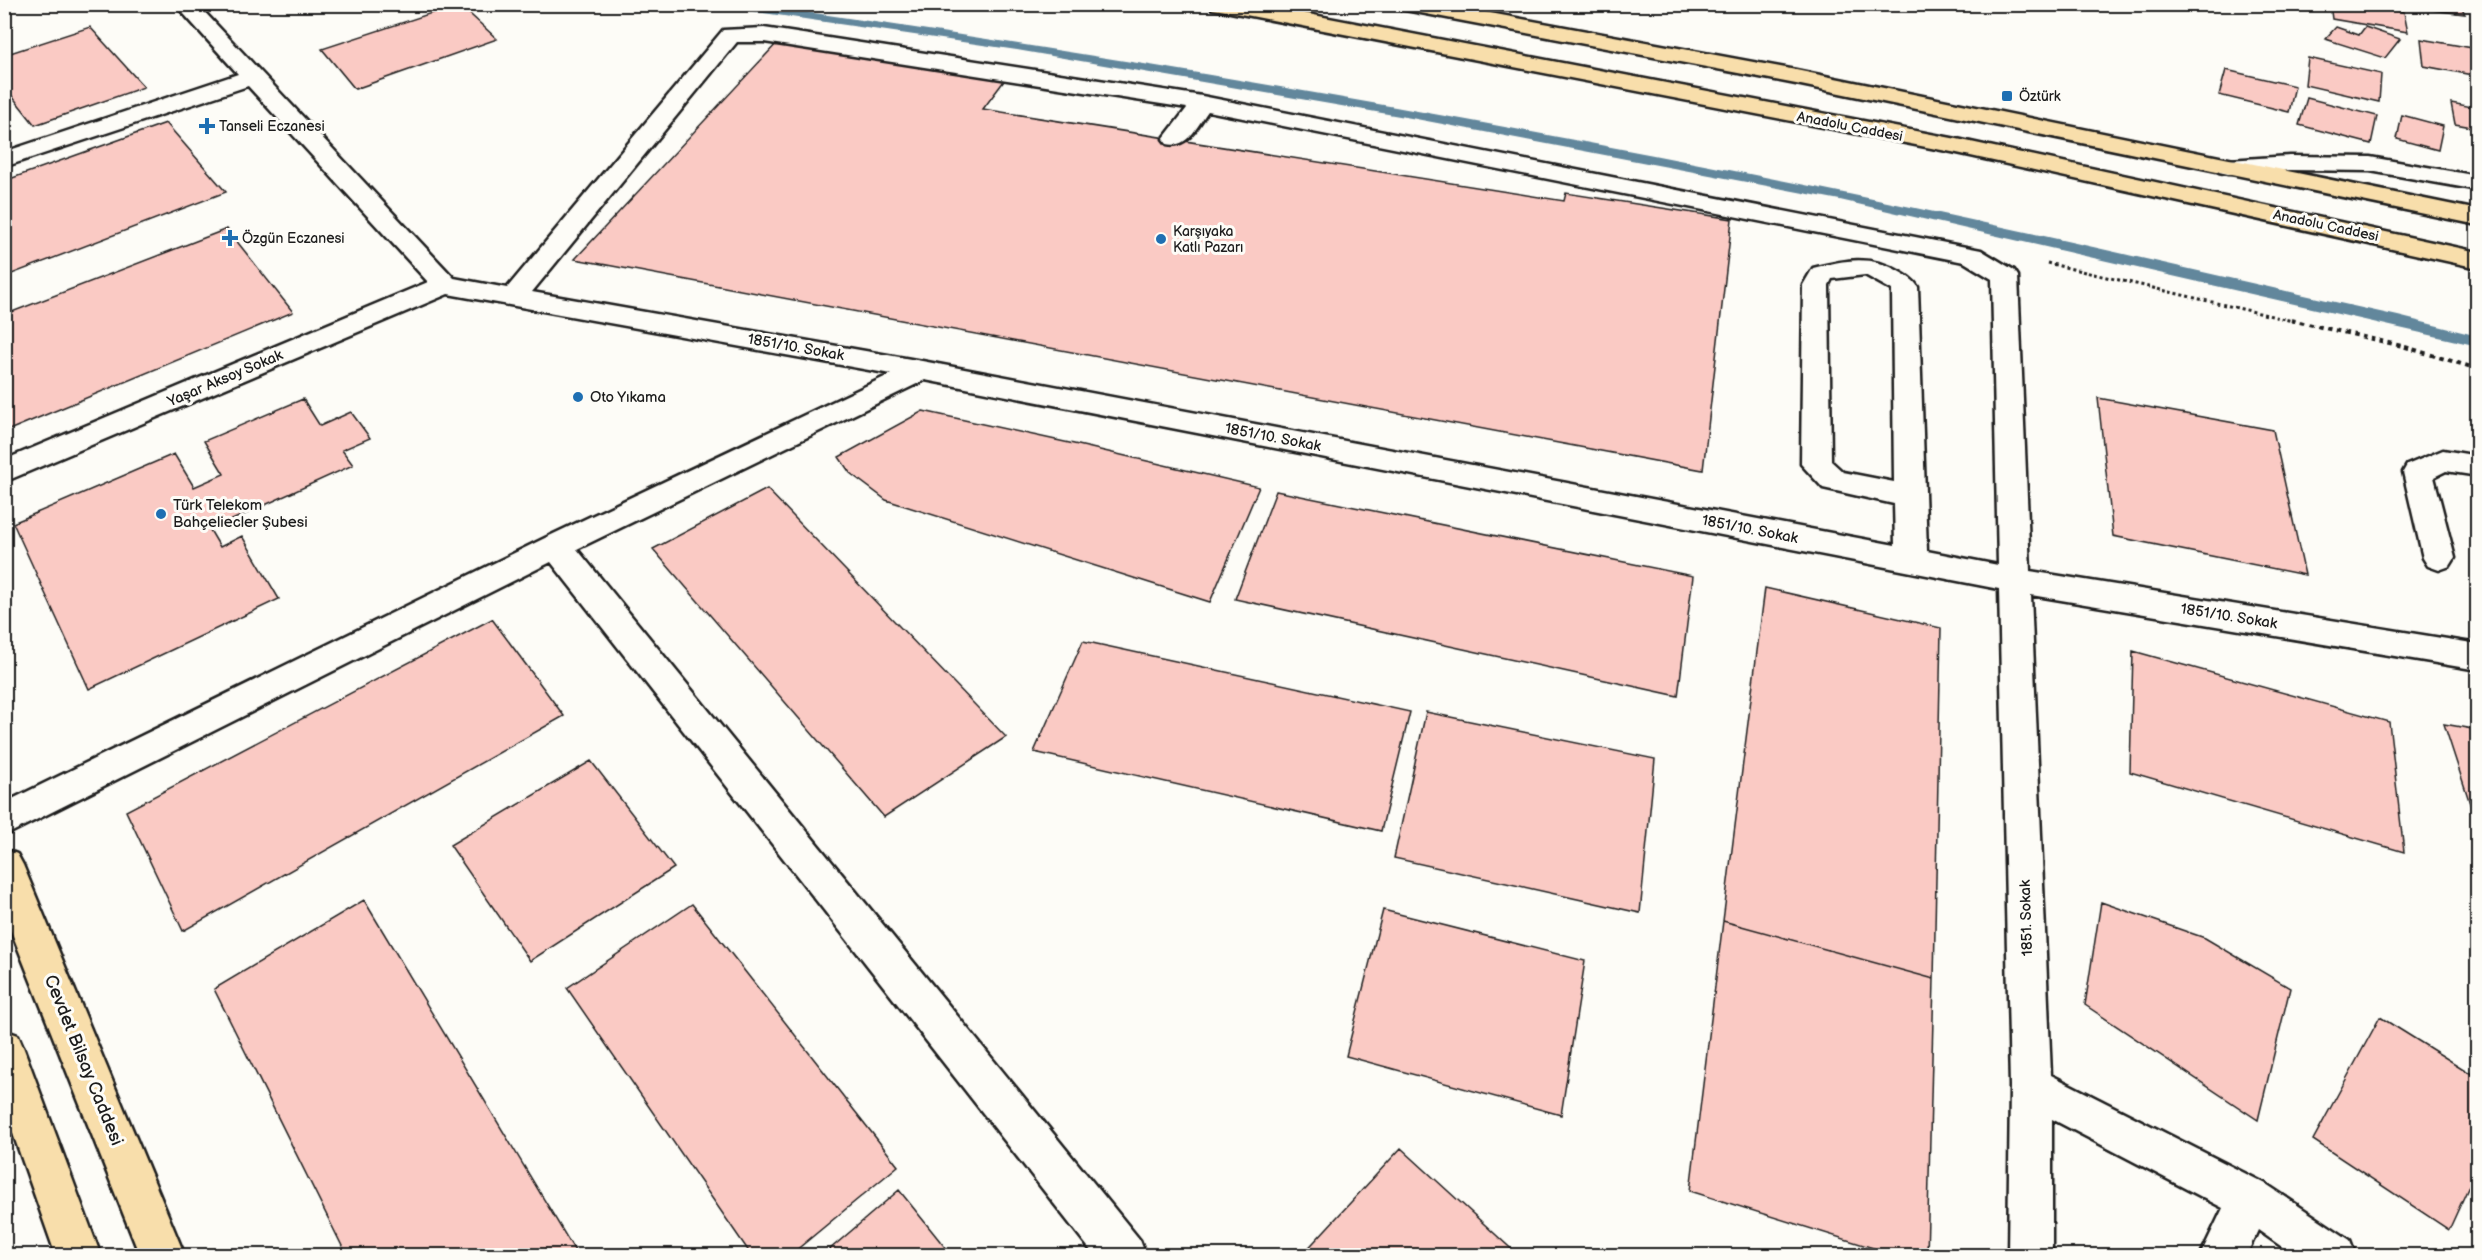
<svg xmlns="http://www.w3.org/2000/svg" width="2482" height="1260" font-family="'Balsamiq Sans',sans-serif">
	<rect width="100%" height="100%" fill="#fdfcf7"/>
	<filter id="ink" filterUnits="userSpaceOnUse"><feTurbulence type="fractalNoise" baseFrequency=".0167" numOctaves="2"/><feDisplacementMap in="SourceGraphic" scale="12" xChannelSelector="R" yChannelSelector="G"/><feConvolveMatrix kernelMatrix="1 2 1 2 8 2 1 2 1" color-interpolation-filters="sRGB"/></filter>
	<g filter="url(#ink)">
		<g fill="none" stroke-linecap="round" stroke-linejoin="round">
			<path fill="#62879c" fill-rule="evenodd" d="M718 4H751C1115 56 1478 118 1839 192 2026 230 2212 275 2398 316L2478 336V346L1840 200 1411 118 1017 50 723 7Z"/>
		</g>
		<path fill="#facac4" stroke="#1c1c1c" stroke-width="1.5" d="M459 4 497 39 355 89 322 49Z
			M2330 4H2359L2404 12 2408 32 2332 19Z
			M2406 4H2460L2465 14 2407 7Z
			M90 27 144 87 35 125 4 86V55Z
			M2336 27 2359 35 2365 27 2400 39 2385 58 2325 39Z
			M2421 39 2478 49V76L2424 66Z
			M778 42 1007 77 983 109 1564 201 1566 193 1732 219 1703 470 575 259Z
			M2308 58 2381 74 2379 102 2305 85Z
			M2226 70 2295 86 2289 112 2219 95Z
			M2307 98 2377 116 2371 144 2299 125Z
			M2451 103 2478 108V128L2455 124Z
			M2402 115 2443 126 2438 150 2397 139Z
			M166 123 226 192 4 277V181Z
			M227 229 293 312 9 430 4 423V315Z
			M2098 398 2273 430 2305 575 2113 536Z
			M303 399 320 426 351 412 370 438 342 450 353 465 210 530 220 547 242 536 279 599 89 689 13 523 174 454 194 487 224 474 204 441Z
			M923 411 1074 444 1259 487 1210 602 886 500 850 473 839 457Z
			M767 489 1006 737 884 817 653 549Z
			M1276 491 1693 576 1678 696 1235 599Z
			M1765 588 1941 628 1934 979 1723 921Z
			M492 619 564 716 183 931 126 811Z
			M1083 641 1410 712 1381 831 1034 752Z
			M2133 651 2389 722 2404 852 2130 772Z
			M1426 712 1655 759 1640 913 1394 858Z
			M2444 724 2478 730V828Z
			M591 761 674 868 530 961 450 845Z
			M364 900 578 1256H347L214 989Z
			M2101 902 2205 938 2290 988 2258 1120 2085 1005Z
			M692 904 898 1166 789 1256H752L567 988Z
			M1383 910 1585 961 1561 1115 1346 1056Z
			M1723 921 1934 979 1927 1256H1899L1690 1191Z
			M2380 1017 2478 1078V1166L2449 1230 2313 1140Z
			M1401 1148 1519 1256H1301Z
			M899 1190 952 1256H822Z"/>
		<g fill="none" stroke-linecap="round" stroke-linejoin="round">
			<g stroke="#1c1c1c" stroke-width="5">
				<path id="minor" d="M175 4H197L454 278 507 288 723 30 764 28 1202 96 1981 250 2014 270 2018 276 2030 571 2478 644V670L2031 595 2051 1075 2266 1184 2350 1240 2356 1256H2295L2258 1230 2246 1256H2200L2223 1208 2052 1119V1256H2008L2010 1086 1999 589 925 380 577 549 1140 1240 1146 1256H1095L551 562 4 836V803L545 538 891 374 448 294 4 482V460L428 282 248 86 4 167V152L238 74ZM737 42H764L1187 108 1163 139 1167 144C1188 149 1197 126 1208 111L1964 262 1992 279 1998 565 1927 551 1918 287C1914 280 1907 276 1900 272 1870 254 1845 260 1813 268L1803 285 1801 464 1823 488 1894 504 1895 545 922 361 532 292ZM1865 275 1892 290 1894 482 1843 472 1831 461 1829 285 1832 279Z
					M2290 156 2370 157 2478 176V190L2370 171 2290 170 2228 174 2219 172 2216 167 2219 162 2228 160Z
					M2443 450 2478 456V476L2446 471 2434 477 2455 558 2450 566 2439 570 2428 566 2423 558 2403 472 2407 465Z"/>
			</g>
			<g stroke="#1c1c1c" stroke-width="5">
				<path id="major" d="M4 849 17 854 23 865 185 1256H140L4 913Z
					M4 1030 18 1035 24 1049 101 1256H56L4 1108Z"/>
			</g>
			<g stroke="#1c1c1c" stroke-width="5">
				<path id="highway" d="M1210 4H1256L1957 139 2478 252V268L1957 153 1220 10 1212 9Z
					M1395 4H1442L1796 70 2478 210V225L1796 84 1405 10 1397 9Z"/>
			</g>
			<path stroke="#1c1c1c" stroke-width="3" stroke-dasharray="3 3" stroke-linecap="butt" d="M2047 263 2297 322"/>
			<path stroke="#1c1c1c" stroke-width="4" stroke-dasharray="4.5 4.5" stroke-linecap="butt" d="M2291 320 2402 346 2478 369"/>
			<use href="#minor" fill="#fdfcf7" fill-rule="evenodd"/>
			<use href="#major" fill="#f8deab" fill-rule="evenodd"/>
			<use href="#highway" fill="#f8deab" fill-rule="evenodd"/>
		</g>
	</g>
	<g fill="#1f6fb2" stroke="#fdfcf7" stroke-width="2">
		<rect x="2001" y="90" width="12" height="12" rx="3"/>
		<path d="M204 117h6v6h6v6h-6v6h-6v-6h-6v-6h6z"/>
		<path d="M227 229h6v6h6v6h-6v6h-6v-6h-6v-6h6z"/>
		<circle cx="1161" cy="239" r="6"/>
		<circle cx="578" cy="397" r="6"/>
		<circle cx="161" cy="514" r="6"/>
	</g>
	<g text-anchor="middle" stroke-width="6" stroke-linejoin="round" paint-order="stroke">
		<g font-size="14" fill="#1c1c1c" stroke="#fdfcf7" text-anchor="start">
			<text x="2019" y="101">Öztürk</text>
			<text x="219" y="131">Tanseli Eczanesi</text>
			<text x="1173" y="236">Karşıyaka<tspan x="1173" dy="16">Katlı Pazarı</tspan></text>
			<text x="242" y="243">Özgün Eczanesi</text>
		</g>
		<g font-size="14" fill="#1c1c1c" stroke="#fdfcf7">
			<text transform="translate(1850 126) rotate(11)" y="5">Anadolu Caddesi</text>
			<text transform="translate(2326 225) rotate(12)" y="5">Anadolu Caddesi</text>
		</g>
		<g font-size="15" fill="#1c1c1c" stroke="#fdfcf7">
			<text transform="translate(796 347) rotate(10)" y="5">1851/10. Sokak</text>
			<text transform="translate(225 378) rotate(-23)" y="5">Yaşar Aksoy Sokak</text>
			<text transform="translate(1273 437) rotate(11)" y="5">1851/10. Sokak</text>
			<text transform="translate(1750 529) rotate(11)" y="5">1851/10. Sokak</text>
			<text transform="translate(2229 616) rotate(9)" y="5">1851/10. Sokak</text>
			<text transform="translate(2026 918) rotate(-92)" y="5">1851. Sokak</text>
		</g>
		<g font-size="15" fill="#1c1c1c" stroke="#fdfcf7" text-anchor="start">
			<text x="590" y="402">Oto Yıkama</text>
			<text x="173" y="510">Türk Telekom<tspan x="173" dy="17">Bahçeliecler Şubesi</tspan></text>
		</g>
		<g font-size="18" fill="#1c1c1c" stroke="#fdfcf7">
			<text transform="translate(84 1060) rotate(68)" y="6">Cevdet Bilsay Caddesi</text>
		</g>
	</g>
	<rect width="2482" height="1260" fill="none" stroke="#fdfcf7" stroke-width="24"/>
	<rect x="12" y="12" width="2458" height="1236" fill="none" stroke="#1c1c1c" stroke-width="2" filter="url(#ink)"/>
</svg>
